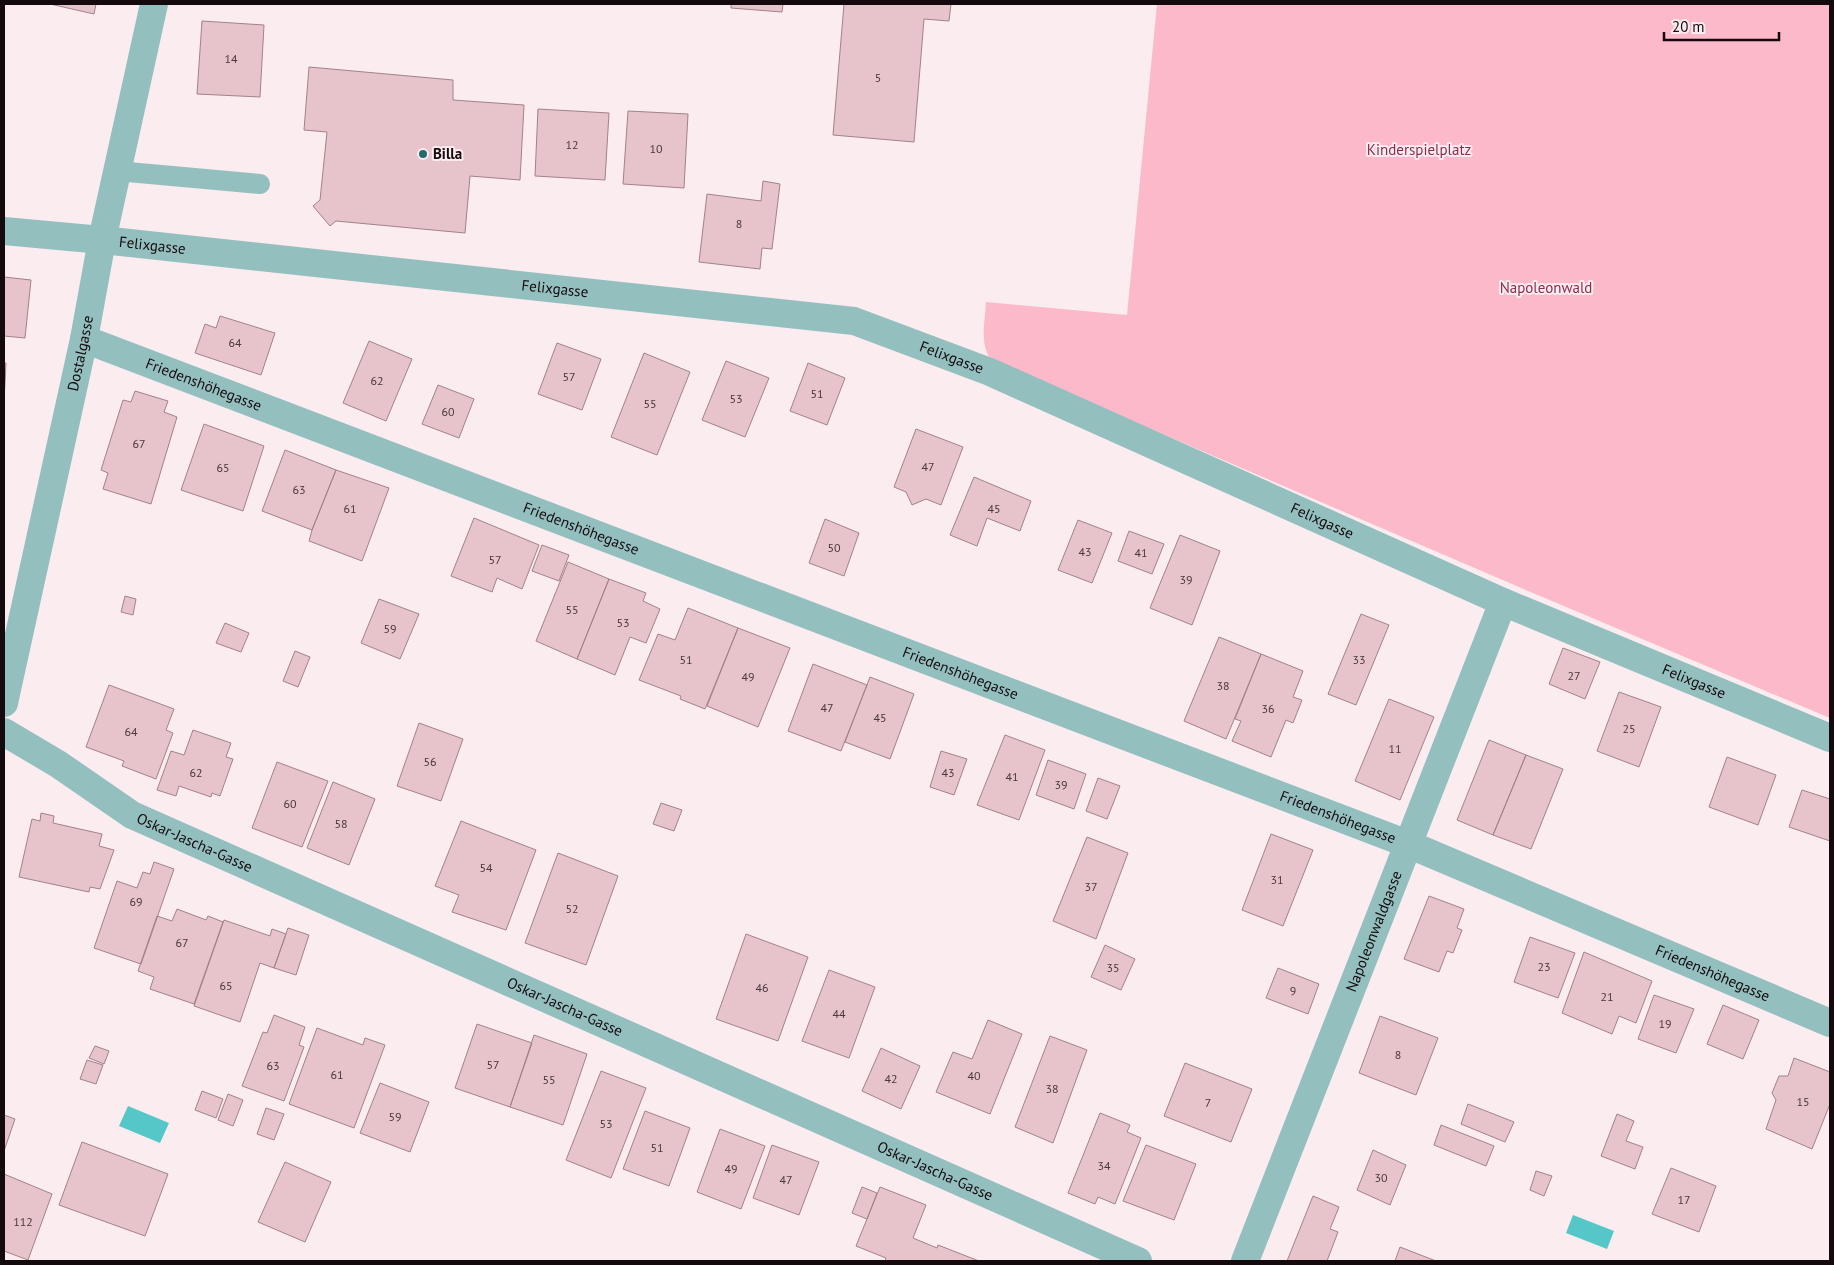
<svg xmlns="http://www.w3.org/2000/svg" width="1834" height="1265" font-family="'PT Sans',sans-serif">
	<rect width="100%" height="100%" fill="#faecef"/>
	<path fill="#fbb9c9" d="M1157 4H1830V718L1533 593 992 361C979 345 985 322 986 302L1127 315Z"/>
	<path fill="#55c7c9" d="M128 1106 169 1123 160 1143 119 1126Z
		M1573 1215 1614 1231 1607 1249 1566 1233Z"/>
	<path fill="#e7c3cb" stroke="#a3828a" d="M50 4H96L94 14Z
		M731 4H783L782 12 731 8Z
		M835 4H951L949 21 924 19 914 142 833 135 844 4Z
		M202 21 264 25 260 97 197 94Z
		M309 67 453 80V100L524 105 520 180 470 176 465 233 336 221 330 226 313 206 320 200 327 132 304 130Z
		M538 109 609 113 605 180 535 176Z
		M628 111 688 114 684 188 623 184Z
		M763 181 780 184 772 249 762 248 760 269 699 262 707 194 761 201Z
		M4 277 31 280 25 338 4 336Z
		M220 316 275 333 261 375 195 353 205 324 216 328Z
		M369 341 412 359 386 421 343 403Z
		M557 343 601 359 582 410 538 394Z
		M644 353 690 372 657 455 611 437Z
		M726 361 769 378 745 437 702 420Z
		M4 363H6L4 402Z
		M808 363 845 378 827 425 790 411Z
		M438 385 474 399 459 438 422 424Z
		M135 391 168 401 164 412 177 417 151 504 103 489 108 473 101 470 123 400 131 402Z
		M204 424 264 446 243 511 181 490Z
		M916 429 963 447 941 505 926 499 912 505 906 492 894 487Z
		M285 450 336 470 312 530 262 511Z
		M336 470 389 488 362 561 309 541 312 530Z
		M974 477 1031 501 1020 531 987 518 977 546 950 535Z
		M474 518 539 545 522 589 497 578 492 592 451 576Z
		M825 519 859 533 844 576 809 563Z
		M1078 520 1112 533 1092 583 1058 570Z
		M1129 531 1164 544 1152 574 1118 561Z
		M1180 535 1220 551 1192 625 1150 608Z
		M542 545 569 555 559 581 532 571Z
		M568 562 609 579 577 659 536 641Z
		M609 579 646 593 643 601 660 609 646 643 630 637 615 675 577 659Z
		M125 596 136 599 133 615 121 612Z
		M379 599 419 614 400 659 361 643Z
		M688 608 738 628 705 709 680 699 681 696 639 680 658 634 675 640Z
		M1361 614 1389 625 1356 705 1328 694Z
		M225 623 249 633 241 652 216 643Z
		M738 628 790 648 758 727 707 706Z
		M1219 637 1261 654 1226 739 1184 721Z
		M1563 648 1600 662 1585 699 1549 684Z
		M295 651 310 657 298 687 283 681Z
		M1261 654 1303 671 1293 697 1302 700 1293 723 1286 720 1271 757 1232 741 1241 721 1235 719Z
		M813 664 867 685 841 751 788 731Z
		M870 677 914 694 890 759 845 742Z
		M109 685 174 709 166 730 173 733 156 779 122 766 124 761 86 747Z
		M1619 692 1661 707 1639 767 1597 751Z
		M1389 699 1434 717 1400 800 1355 781Z
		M419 723 463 739 441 801 397 786Z
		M193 730 231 743 226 757 233 759 220 796 212 793 211 797 179 786 176 796 157 790 171 751 184 755Z
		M1005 735 1045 750 1019 820 977 805Z
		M1489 740 1526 755 1493 835 1457 820Z
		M941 751 967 759 954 795 930 787Z
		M1526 755 1563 769 1531 849 1493 835Z
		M1727 757 1776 775 1758 825 1709 807Z
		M1048 760 1086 774 1074 809 1036 795Z
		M277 762 328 781 302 847 252 828Z
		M1098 778 1120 786 1107 819 1086 811Z
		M333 782 375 799 349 865 307 848Z
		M1802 790 1830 799V841L1789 827Z
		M661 803 682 810 674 831 653 824Z
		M41 813 54 816 53 823 102 834 99 846 114 850 100 889 90 887 89 892 19 877 32 819 40 821Z
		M461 821 536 850 506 930 452 912 459 895 435 886Z
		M1271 834 1313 850 1283 926 1242 910Z
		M1087 837 1128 853 1096 939 1053 921Z
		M558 853 618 876 586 965 525 943Z
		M154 862 174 869 141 964 94 948 117 881 137 888 143 872 150 874Z
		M1429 896 1464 909 1457 928 1462 930 1453 953 1447 951 1439 972 1404 959Z
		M177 909 206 920 208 916 223 922 194 1004 150 989 154 977 138 971 157 916 172 921Z
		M224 920 270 936 272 929 286 934 274 968 260 963 240 1022 194 1006Z
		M288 928 309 935 296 975 274 968Z
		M746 934 808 957 778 1041 716 1019Z
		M1530 937 1575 953 1558 998 1514 982Z
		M1105 945 1135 959 1121 990 1091 977Z
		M1584 952 1652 981 1636 1023 1619 1016 1612 1034 1562 1013Z
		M1278 968 1319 984 1308 1014 1266 998Z
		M829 970 875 987 849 1058 802 1041Z
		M1654 995 1694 1009 1676 1053 1638 1039Z
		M1723 1005 1759 1020 1743 1059 1707 1044Z
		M274 1015 305 1027 299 1045 304 1047 284 1101 242 1086 263 1032 267 1033Z
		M1380 1016 1438 1038 1416 1095 1359 1073Z
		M988 1020 1022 1034 990 1114 936 1092 953 1052 972 1059Z
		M477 1024 532 1043 510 1107 455 1088Z
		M317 1028 363 1045 365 1038 385 1045 354 1128 289 1104Z
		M534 1035 587 1054 563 1125 510 1107Z
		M1050 1036 1087 1050 1053 1143 1015 1127Z
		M95 1046 109 1051 104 1064 89 1058Z
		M881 1048 920 1066 901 1109 862 1091Z
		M1794 1058 1830 1072V1104L1812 1149 1766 1129 1776 1100 1772 1093 1779 1076H1788Z
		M87 1060 103 1065 96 1084 80 1079Z
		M1185 1063 1252 1089 1231 1142 1164 1116Z
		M601 1071 646 1088 611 1178 566 1160Z
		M380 1083 429 1102 410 1152 360 1133Z
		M202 1091 223 1099 216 1118 195 1110Z
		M228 1094 243 1100 233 1126 218 1120Z
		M1468 1104 1514 1122 1505 1142 1461 1124Z
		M266 1108 284 1114 274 1140 257 1134Z
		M645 1111 690 1128 669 1186 623 1169Z
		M1100 1113 1130 1125 1127 1132 1141 1138 1115 1204 1098 1197 1095 1204 1068 1193Z
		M1617 1114 1634 1121 1626 1141 1643 1147 1635 1169 1601 1156Z
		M4 1115 15 1119 4 1151Z
		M1441 1125 1494 1146 1486 1166 1434 1145Z
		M720 1129 765 1146 741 1209 697 1192Z
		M82 1142 168 1174 145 1236 59 1205Z
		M772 1145 819 1162 799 1215 753 1198Z
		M1146 1145 1196 1164 1174 1220 1123 1201Z
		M1373 1150 1406 1165 1390 1205 1357 1190Z
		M285 1162 331 1182 305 1242 258 1222Z
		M1671 1168 1716 1186 1699 1232 1652 1214Z
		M1536 1171 1552 1176 1544 1196 1530 1190Z
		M4 1174 52 1194 28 1260 4 1251Z
		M862 1187 877 1193 867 1219 852 1213Z
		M880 1187 926 1205 913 1238 937 1248 938 1245 979 1261H885L886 1258 856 1246Z
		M1313 1196 1339 1207 1330 1229 1338 1232 1327 1261H1287Z
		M1400 1247 1436 1261H1395Z"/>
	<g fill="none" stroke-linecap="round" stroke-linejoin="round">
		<path stroke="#93bfbf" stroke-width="20" d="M117 171 260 184"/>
		<g stroke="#93bfbf" stroke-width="28">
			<path id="s1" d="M4 231 102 240 854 321 990 372 1503 602 1830 738"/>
			<path id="s2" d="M84 339 1408 844 1830 1023"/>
			<path id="s3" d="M4 703 84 339 102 240 154 4"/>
			<path id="s4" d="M4 732 58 764 132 815 1138 1261"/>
			<path id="s5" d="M1245 1261 1503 602"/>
		</g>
	</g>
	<circle fill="#216d6e" stroke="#faecef" stroke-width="2" cx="423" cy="154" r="5"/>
	<g text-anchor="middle" stroke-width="4" stroke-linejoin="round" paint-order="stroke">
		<g font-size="12" fill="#49383c">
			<text x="231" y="63">14</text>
			<text x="878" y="82">5</text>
			<text x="572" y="149">12</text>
			<text x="656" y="153">10</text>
			<text x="739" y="228">8</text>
			<text x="235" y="347">64</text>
			<text x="569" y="381">57</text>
			<text x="377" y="385">62</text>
			<text x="817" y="398">51</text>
			<text x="736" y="403">53</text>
			<text x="650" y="408">55</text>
			<text x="448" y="416">60</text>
			<text x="139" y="448">67</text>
			<text x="928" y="471">47</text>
			<text x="223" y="472">65</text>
			<text x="299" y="494">63</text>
			<text x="350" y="513">61</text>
			<text x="994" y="513">45</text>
			<text x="834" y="552">50</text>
			<text x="1085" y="556">43</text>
			<text x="1141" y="557">41</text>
			<text x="495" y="564">57</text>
			<text x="1186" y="584">39</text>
			<text x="572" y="614">55</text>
			<text x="623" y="627">53</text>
			<text x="390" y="633">59</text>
			<text x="686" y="664">51</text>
			<text x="1359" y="664">33</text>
			<text x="1574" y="680">27</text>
			<text x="748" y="681">49</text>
			<text x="1223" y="690">38</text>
			<text x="827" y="712">47</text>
			<text x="1268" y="713">36</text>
			<text x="880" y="722">45</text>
			<text x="1629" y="733">25</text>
			<text x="131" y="736">64</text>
			<text x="1395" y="753">11</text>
			<text x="430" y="766">56</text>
			<text x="196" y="777">62</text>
			<text x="948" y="777">43</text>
			<text x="1012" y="781">41</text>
			<text x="1061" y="789">39</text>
			<text x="290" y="808">60</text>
			<text x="341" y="828">58</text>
			<text x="486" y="872">54</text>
			<text x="1277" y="884">31</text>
			<text x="1091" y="891">37</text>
			<text x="136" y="906">69</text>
			<text x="572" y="913">52</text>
			<text x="182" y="947">67</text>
			<text x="1544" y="971">23</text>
			<text x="1113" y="972">35</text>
			<text x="226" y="990">65</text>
			<text x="762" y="992">46</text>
			<text x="1293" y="995">9</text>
			<text x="1607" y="1001">21</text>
			<text x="839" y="1018">44</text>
			<text x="1665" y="1028">19</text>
			<text x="1398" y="1059">8</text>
			<text x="493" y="1069">57</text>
			<text x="273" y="1070">63</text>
			<text x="337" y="1079">61</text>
			<text x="974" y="1080">40</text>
			<text x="891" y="1083">42</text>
			<text x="549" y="1084">55</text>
			<text x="1052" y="1093">38</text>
			<text x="1803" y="1106">15</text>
			<text x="1208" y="1107">7</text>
			<text x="395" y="1121">59</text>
			<text x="606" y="1128">53</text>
			<text x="657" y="1152">51</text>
			<text x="1104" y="1170">34</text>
			<text x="731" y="1173">49</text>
			<text x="1381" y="1182">30</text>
			<text x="786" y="1184">47</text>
			<text x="1684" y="1204">17</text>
			<text x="23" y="1226">112</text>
		</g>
		<g font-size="15" fill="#8c2c4d" stroke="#faecef">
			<text x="1419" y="155">Kinderspielplatz</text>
			<text x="1546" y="293">Napoleonwald</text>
		</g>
		<g font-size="15" font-weight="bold" fill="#14090c" stroke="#faecef" text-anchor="start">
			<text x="433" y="159">Billa</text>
		</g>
		<g font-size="15" fill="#14090c" stroke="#faecef">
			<text dy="5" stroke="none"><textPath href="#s1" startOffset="149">Felixgasse</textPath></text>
			<text dy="5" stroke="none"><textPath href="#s1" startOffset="554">Felixgasse</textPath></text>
			<text dy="5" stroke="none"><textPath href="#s3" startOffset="358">Dostalgasse</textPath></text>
			<text dy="5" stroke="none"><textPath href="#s1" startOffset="959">Felixgasse</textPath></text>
			<text dy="5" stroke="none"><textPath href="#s2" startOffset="128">Friedenshöhegasse</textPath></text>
			<text dy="5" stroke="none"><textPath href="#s1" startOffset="1364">Felixgasse</textPath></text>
			<text dy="5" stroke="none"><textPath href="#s2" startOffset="532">Friedenshöhegasse</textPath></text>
			<text dy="5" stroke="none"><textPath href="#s2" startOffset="938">Friedenshöhegasse</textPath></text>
			<text dy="5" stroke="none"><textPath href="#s1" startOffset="1769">Felixgasse</textPath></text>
			<text dy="5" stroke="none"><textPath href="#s2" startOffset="1342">Friedenshöhegasse</textPath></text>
			<text dy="5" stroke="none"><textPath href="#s4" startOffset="221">Oskar-Jascha-Gasse</textPath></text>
			<text dy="5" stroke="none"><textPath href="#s5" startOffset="354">Napoleonwaldgasse</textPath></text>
			<text dy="5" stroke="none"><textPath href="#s2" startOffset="1748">Friedenshöhegasse</textPath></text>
			<text dy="5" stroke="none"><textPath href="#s4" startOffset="626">Oskar-Jascha-Gasse</textPath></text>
			<text dy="5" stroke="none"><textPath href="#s4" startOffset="1031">Oskar-Jascha-Gasse</textPath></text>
		</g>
	</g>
	<rect width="1834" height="1265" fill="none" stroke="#14090c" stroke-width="10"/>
	<path d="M1664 32v8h115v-8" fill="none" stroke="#14090c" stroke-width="2.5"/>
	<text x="1672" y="32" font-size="15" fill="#14090c" stroke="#faecef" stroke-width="4" paint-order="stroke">20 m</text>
</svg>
